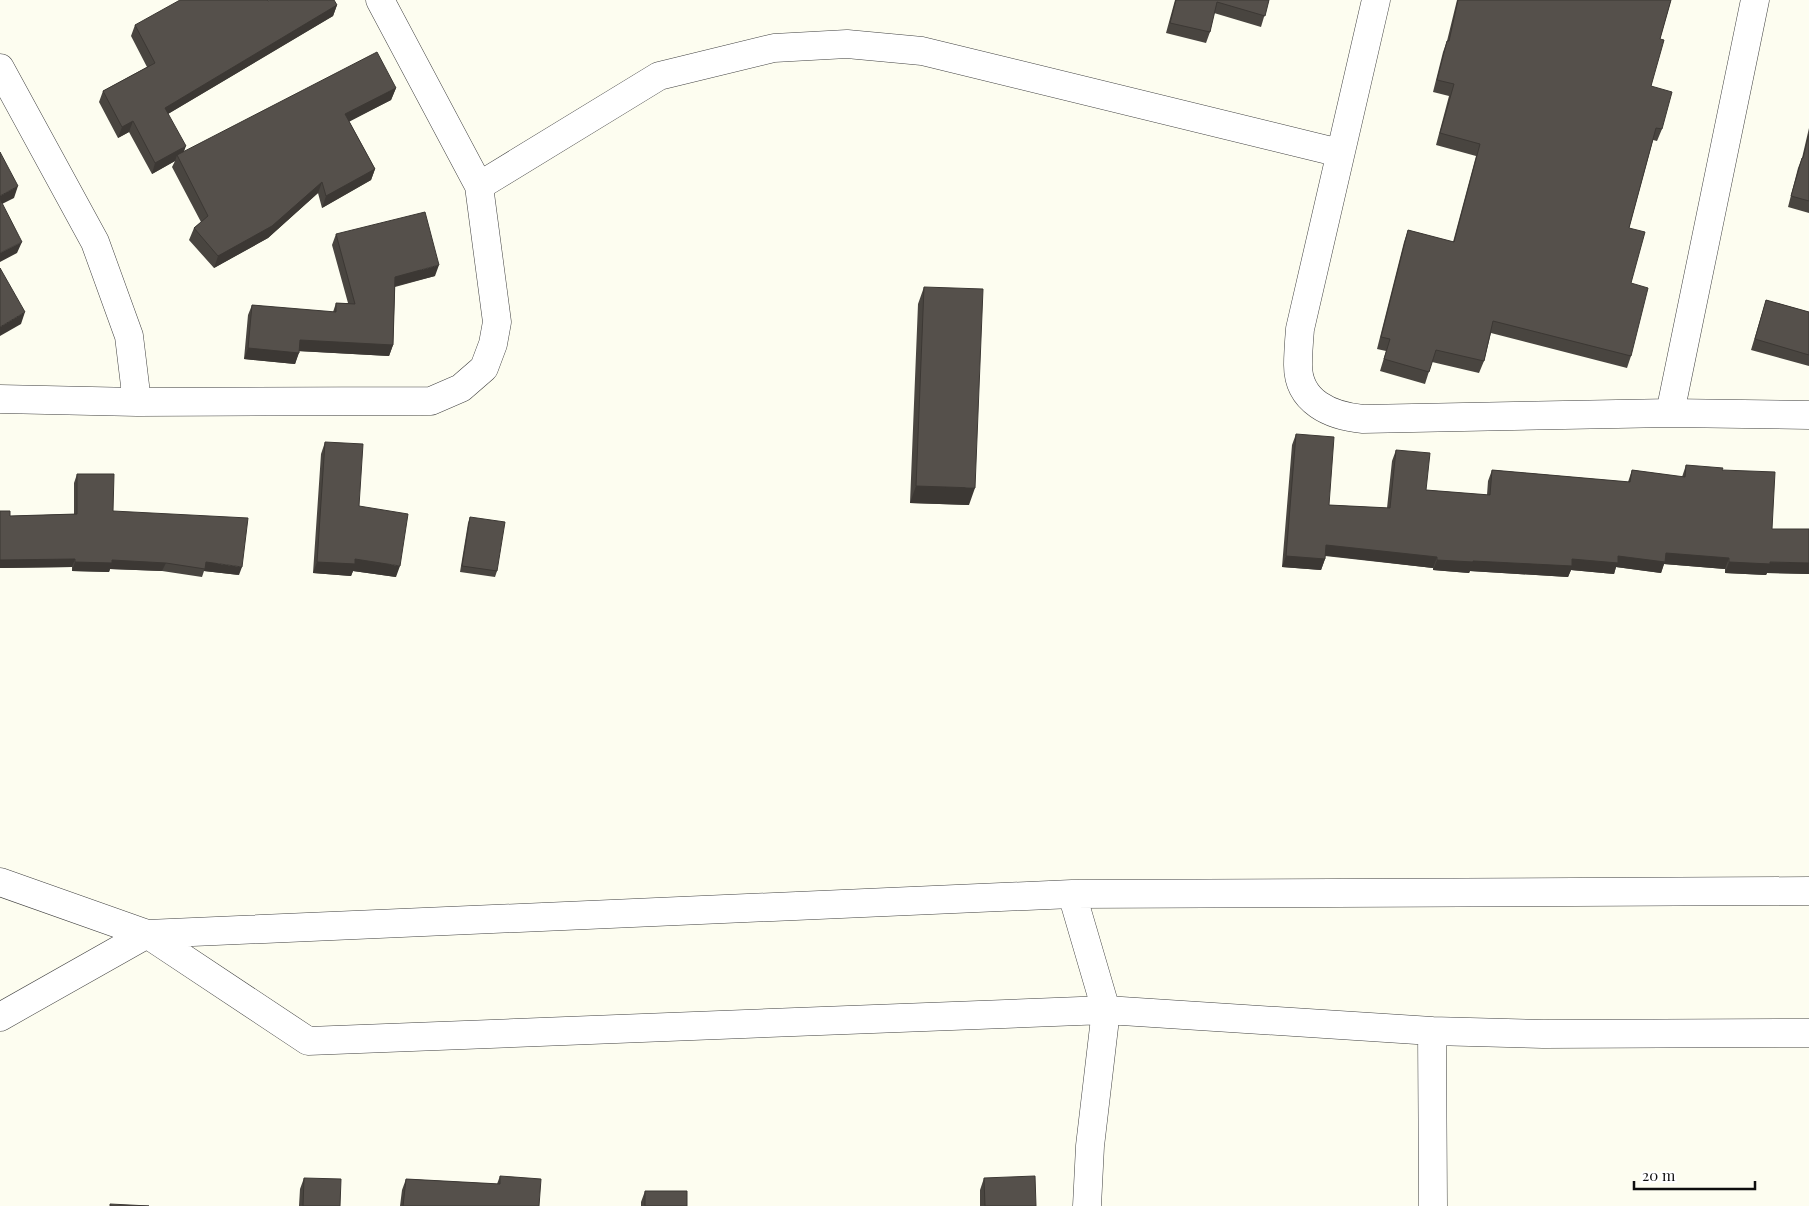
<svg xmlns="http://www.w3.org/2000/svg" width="1809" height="1206" font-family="'Playfair Display',serif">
	<rect width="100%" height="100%" fill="#fdfdf0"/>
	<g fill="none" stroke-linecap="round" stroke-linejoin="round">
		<g stroke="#414141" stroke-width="29">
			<path id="minor" d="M1376 0 1300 329C1299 341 1298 353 1298 365 1298 402 1331 416 1363 419L1670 413 1809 415
				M0 68 95 242 129 336 137 402
				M479 186 659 76 774 48 847 44 922 51 1340 153
				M0 399 137 402 431 401 461 388 484 368 493 344 497 322 479 186 380 0
				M1670 413 1755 0
				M0 882 147 934 1072 894 1809 891
				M1072 894 1106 1010 1090 1146 1087 1206
				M0 1017 147 934 308 1041 1106 1010 1432 1031
				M1433 1206 1432 1031 1543 1034 1809 1033"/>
		</g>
		<use href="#minor" stroke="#fff" stroke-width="28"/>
	</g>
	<path fill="#494540" d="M1175 0H1269L1261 27 1214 13 1210 32 1206 43 1166 33Z
		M1457 0H1671L1660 39 1651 86 1662 129 1657 141 1653 140 1629 228 1631 283V356L1627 368 1491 333 1484 361 1479 373 1432 362 1425 384 1380 371 1386 351 1377 349 1404 242 1408 230 1453 242 1476 156 1436 145 1449 96 1433 92 1443 52 1447 41Z
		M268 1 337 5 333 16 168 114 184 152 396 88 391 100 349 121 375 169 371 180 322 208 318 193 268 238 214 268 189 240 194 228 201 222 172 167 175 161 152 174 129 132 118 138 99 102 103 91 147 67 131 36 135 25Z
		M1809 128V213L1788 207 1798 168 1802 158Z
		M336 234 435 276 395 287 393 345 389 356 299 351 295 364 244 359 248 315 252 305 333 312 336 303H348L332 245Z
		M924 287 969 505 910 503 918 304Z
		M1766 300 1809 312V366L1751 350Z
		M1296 434 1329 505 1387 508 1392 461 1396 450 1426 490 1487 495 1488 481 1492 470 1628 482 1632 470 1682 477 1686 465 1722 470 1772 529H1809V574L1767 573 1766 575 1725 573V569L1664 564 1661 573 1616 567 1614 574 1571 570 1568 577 1470 571 1469 573 1433 570V568L1325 556V559L1321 570 1282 567 1292 445Z
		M325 442 359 506 396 577 353 571 351 576 313 573 321 454Z
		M77 474 113 511 239 575 204 571 202 577 162 571 110 569 109 572 72 571V567L0 568V511L10 516 74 514V483Z
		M470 517 497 571 495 577 460 572 468 523Z
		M500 1176 539 1206H400L402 1190 406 1179 497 1184Z
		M304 1178 340 1206H299L300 1189Z
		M984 1178 1036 1206H980V1190Z
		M645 1191 687 1206H641V1202Z"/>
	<path fill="#3c3834" d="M337 5 333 16 161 118 165 108Z
		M396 88 391 100 341 126 345 114Z
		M133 121 129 132 118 138 122 127Z
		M186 146 182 157 177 155 175 161 152 174 155 163Z
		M375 169 371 180 322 208 326 196Z
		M322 182 318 193 268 238 214 268 218 256Z
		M18 186 14 198 0 205V196Z
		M22 242 17 253 0 262V253Z
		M439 265 435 276 392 287 395 277Z
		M25 312 21 324 0 336V327Z
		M300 340 393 345 389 356 297 351Z
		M248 348 299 353 295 364 244 359Z
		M916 486 975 488 969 505 910 503Z
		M1326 545 1437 557 1433 568 1322 555Z
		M1666 553 1729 558 1725 569 1664 564 1661 573 1616 567 1614 574 1571 570 1568 577 1470 571 1469 573 1433 570 1437 560 1473 561 1572 559Z
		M1286 556 1325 559 1321 570 1282 567Z
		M75 559 72 567 0 568V560Z
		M355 559 400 566 396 577 353 571 351 576 313 573 317 562Z
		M112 560 166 563 162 571 110 569 109 572 72 571 75 562Z
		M206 562 242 567 239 575 204 571Z
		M1729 562 1809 563V574L1767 573 1766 575 1725 573Z"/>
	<path fill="#55504b" stroke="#3c3834" d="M180 0H268V1L270 0H334L337 5 165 108 186 146 155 163 133 121 122 127 103 91 155 63 135 25Z
		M1176 0H1269L1265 16 1217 2 1210 32 1170 23Z
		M1458 0H1671L1660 39 1664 40 1651 86 1672 92 1662 129 1656 128 1629 228 1645 232 1631 283 1648 288 1631 356 1493 321 1484 361 1436 350 1429 372 1384 359 1390 339 1381 337 1408 230 1454 242 1480 144 1440 133 1454 84 1437 80 1447 41H1449Z
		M377 52 396 88 345 114 375 169 326 196 322 182 272 226 218 256 194 228 208 216 177 155Z
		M1809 134V201L1791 196 1802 158H1803Z
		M0 152 18 186 0 196Z
		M0 199 22 242 0 253Z
		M425 212 439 265 395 277 393 345 300 340 299 353 248 348 252 305 336 312V303L355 304 336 234Z
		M0 268 25 312 0 327Z
		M924 287 983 289 975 488 916 486Z
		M1766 300 1809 312V355L1755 339Z
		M1296 434 1334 437 1329 505 1390 508 1396 450 1430 453 1426 490 1490 495 1492 470 1630 482 1632 470 1685 477 1686 465 1723 468 1722 470 1775 472 1772 529H1809V563L1770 562V564L1729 562V558L1666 553 1665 562 1618 556V563L1572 559V566L1473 561V562L1437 560V557L1326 545 1325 559 1286 556Z
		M325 442 363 444 359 506 408 514 400 566 355 559V564L317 562Z
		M77 474H114L113 511 248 518 242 567 206 562 205 569 166 563 112 560V563L75 562V559L0 560V511H10V516L77 514Z
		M470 517 505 522 497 571 462 566Z
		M500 1176 541 1179 539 1206H403L406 1179 500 1184Z
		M1035 1176 1036 1206H985L984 1178Z
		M304 1178 341 1179 340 1206H303Z
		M645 1191H687V1206H645Z
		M110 1204 149 1206H110Z"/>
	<path d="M1634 1181v8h121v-8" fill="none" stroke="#0e0e0e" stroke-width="2.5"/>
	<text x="1642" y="1181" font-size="15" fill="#0e0e0e" stroke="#ffffff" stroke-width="4" paint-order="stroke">20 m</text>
</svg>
